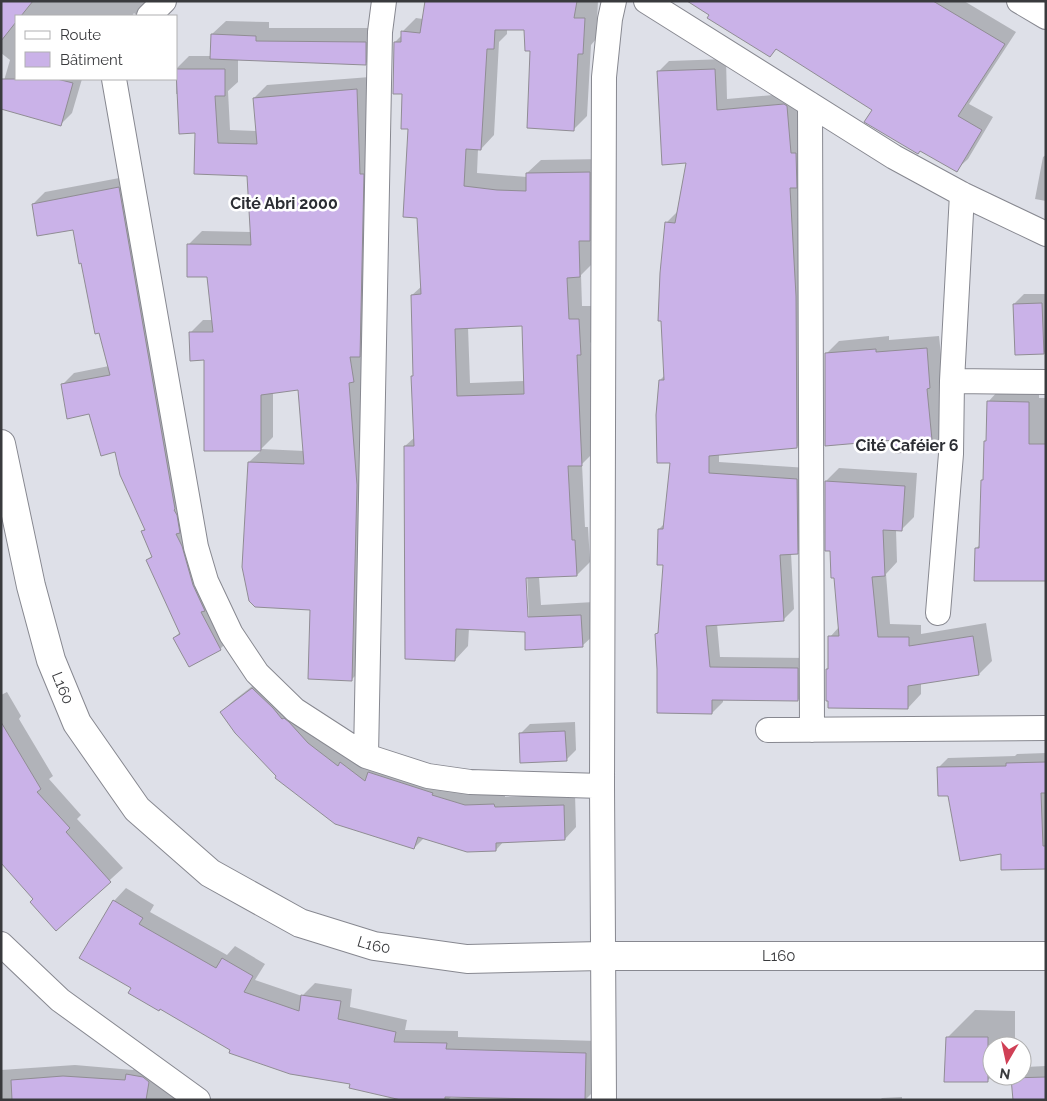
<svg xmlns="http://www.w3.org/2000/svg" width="1047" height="1101" font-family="Raleway,sans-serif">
	<rect width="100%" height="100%" fill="#dee0e8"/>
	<path fill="#0003" fill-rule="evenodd" d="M1 1H147L136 15 134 13 132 16H16V79H82L72 113 61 124 1 91 10 60 1 53Z
		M426 1H598L596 39 591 45 587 116 574 129 532 50 526 29H507V34L499 42 494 135 481 149H478L477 173 527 177V173L541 160 603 159 593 263 581 275 582 306H592L593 340 590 343 595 451 582 464 585 527H588L590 562 577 575 539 577 541 605 594 602 596 633 582 646 526 630 469 628 468 646 455 660 405 446 415 437 412 295 422 286 419 217 409 128 395 42 402 35 403 31 416 18 423 19ZM524 325 525 381 470 383 468 327ZM525 572H527L529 618H526Z
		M689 1H964L1016 32 969 104 993 117 968 159 956 170 874 109 777 48 770 55Z
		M226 21 269 22V28H379V50L365 64 238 59V82L228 91 230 130 257 131 254 98 267 85 370 77 365 666 352 679 312 609 249 462 262 450 205 449V359L190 333 203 320H213L209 276 189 244 202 231 251 232 248 174 195 173 197 120 178 94H176V69L189 56H211L212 34ZM299 389 305 451 261 449 273 437V392Z
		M726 59 727 99 795 93 797 95 802 143 808 436 797 447 719 453V462L808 468V541L797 552 791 553 794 609 783 620 717 624 720 657 808 658 809 689 798 700 723 698V702L712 713 658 669 656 634 659 631 664 564 659 529 665 523 672 461 660 380 665 375 666 223 677 212 687 162 658 72 669 61Z
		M1046 155V201L1035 199 1043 157Z
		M130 176 187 496 232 637 220 649 189 665 174 638 180 632 147 560 153 555 142 531 146 528 116 450 90 413 62 385 74 373 109 366 74 229 33 204 45 192Z
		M1024 294H1046V351L1044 353 1014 304Z
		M889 336V340L939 336 943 374 940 377 945 436 932 449 895 438 826 354 839 341Z
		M998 391 1039 392V398H1046V581L975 580 976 548 980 545 982 480 985 478V442L988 439V402Z
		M839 468 917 473 914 517 901 530H896L897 562 886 574 890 624 921 625V634L986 623 992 661 979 674 921 683V694L908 708 827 669 830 667V637L839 627 826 481Z
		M264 677 285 697 443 783 477 794 505 793V797L575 794 576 827 565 839 504 841 496 850 424 838 414 848 278 776 221 712 233 701Z
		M7 692 21 716 19 719 53 776 49 779 81 815 77 819 123 868 56 929 35 899 1 861V695Z
		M575 722 576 750 566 760 520 734 530 724Z
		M1046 753V867L1002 853 950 795 938 768 948 758 1015 756 1017 754Z
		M126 888 154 905 150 912 227 955 235 946 265 964 255 980 302 996 315 983 352 989 350 1007 407 1020 405 1030 458 1031V1037L598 1041 597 1088 585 1100 452 1096 448 1100H407L232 1050 132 988 114 901Z
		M975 1010 1015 1011V1046H992V1076L987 1081 947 1038Z
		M138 1064 178 1100H1V1070L75 1065 133 1070Z
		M1046 1066V1100L1013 1079 1016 1076H1022V1070L1025 1067Z
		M902 1097V1100H880L882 1098Z"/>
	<path fill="#cab2e8" stroke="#908d94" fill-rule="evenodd" d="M1 1H33L21 16H16V22L1 41Z
		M425 1H577L574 18H585L583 54H578L574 131 527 128 530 51H525L524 30H495L494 49H487L481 150 466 149 464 186 497 190 526 191V173L590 172V241H579L580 277 567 278 569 319H579L581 355H577L582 466H568L572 540H575L577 576 526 578 528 617 581 615 583 647 525 650V632L456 629 455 661 405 659 404 446H414L411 376H413L411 295 421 294 417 218 403 217 408 129H401L402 94H393L394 42H401V31L420 33ZM522 326 524 394 457 396 455 329Z
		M687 1H933L1005 44 958 116 982 130 957 172 920 151 918 154 864 122 872 110 776 49 770 57 707 18 709 15Z
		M211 34 256 36V41L366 42V65L210 59Z
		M176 69H225V96H215L218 143 257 144 253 98 357 89 360 174H364L360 357H350L354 382 349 383 357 485 352 681 308 679 310 610 255 607 249 601 242 567 248 462 304 464 298 390 261 395V451H204V360L190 361 189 332H213L207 277H187V244L251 245 247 176 194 174 195 133 179 134Z
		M715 69 717 110 784 104 787 106 791 153H796L797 188H790L796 296 797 448 709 456V473L797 479 798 554 780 555 784 621 706 626 710 667 798 668V701L712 700V714L657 713V669L655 634 658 633 663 565H657L658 529H663L670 463H657L656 415 659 380H664L661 321H658L660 273 665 222 675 223 686 163 662 165 657 71Z
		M1 79H57L73 83 61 126 1 109Z
		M119 187 175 509 174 510 177 515 180 533 176 534 182 546 193 585 205 611 201 612 221 650 189 667 173 638 180 634 146 560 152 557 141 531 145 530 120 475 115 452 101 456 89 414 67 419 61 384 110 375 99 333 95 334 81 263 79 264 73 230 37 236 32 204Z
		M1042 303 1044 354 1015 355 1013 304Z
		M927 348 930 388 927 389 933 450 895 453 894 440 825 446V353L876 349V352Z
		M987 401 1029 402V444H1046V581H974L975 548H979L981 480H983L984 441H986Z
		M825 481 905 486 902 531 883 530 885 576 872 577 878 637H909V646L973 636 979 675 908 686V709L828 708V701H826V669H828V636H839L834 578H831L830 551H825Z
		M252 688 273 708 282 719 284 718 289 722 308 743 338 766 340 762 365 781 368 772 433 793 432 795 465 805 494 804 495 807 564 805 565 840 496 843V851L467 852 418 837 414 849 335 824 275 778 276 776 235 733 220 712Z
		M1 722 41 789 37 792 70 828 66 832 111 882 56 931 30 902 33 899 1 863Z
		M565 731 567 761 520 763 519 733Z
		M1046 762V793H1041L1043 846H1046V869L1001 870V854L960 861 948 796H938L937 767 1006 766V763Z
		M113 900 143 918 139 924 216 968 222 958 253 976 244 992 299 1011 301 995 341 1001 338 1019 396 1032 394 1042 447 1043 446 1049 586 1053 585 1100 445 1097V1100H401L349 1088 350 1084 290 1074 229 1053 230 1050 160 1009 159 1011 128 993 131 988 79 958Z
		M946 1037H988V1082H944Z
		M126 1074 143 1077 149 1082 146 1100H12L11 1080 63 1076 125 1080Z
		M1046 1077V1100H1013L1011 1078Z"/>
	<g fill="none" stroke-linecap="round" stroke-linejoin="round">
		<g stroke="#878890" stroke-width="26">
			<path id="street" d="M646 1 894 157 962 194 1046 234
				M1019 1 1046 17
				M149 16 164 1
				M114 79 196 547 206 581 231 634 257 673 295 710 366 756 428 776 470 782 602 786
				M810 104 812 730
				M952 381 962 194
				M938 613 951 454 952 381 1046 382
				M768 730 1046 728
				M366 756 380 32 384 1
				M1 944 60 1000 198 1100
				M604 1100 602 786 604 77 610 19 614 1"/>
		</g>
		<g stroke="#878890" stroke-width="30">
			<g id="secondary">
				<path id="s1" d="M1 444 31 586 51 660 77 723 137 809 210 873 300 923 374 946 467 959 602 956H1046"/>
			</g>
		</g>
		<use href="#street" stroke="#fff" stroke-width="24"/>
		<use href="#secondary" stroke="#fff" stroke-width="28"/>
	</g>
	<g text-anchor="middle" stroke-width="5" stroke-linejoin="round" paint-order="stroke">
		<g font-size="15" fill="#393a3d" stroke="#fff">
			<text dy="5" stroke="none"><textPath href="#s1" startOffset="252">L160</textPath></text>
			<text dy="5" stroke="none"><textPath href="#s1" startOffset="672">L160</textPath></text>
			<text dy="5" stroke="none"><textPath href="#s1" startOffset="1078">L160</textPath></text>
		</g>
		<g font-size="16" font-weight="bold" fill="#2c2e34" stroke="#fff">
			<text x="284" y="209">Cité Abri 2000</text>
			<text x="907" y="451">Cité Caféier 6</text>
		</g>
	</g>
	<rect width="1047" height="1101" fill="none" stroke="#393a3d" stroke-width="5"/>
	<rect x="15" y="15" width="162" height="65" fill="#ffffff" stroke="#b0b0b1"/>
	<rect x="25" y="31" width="25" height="8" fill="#ffffff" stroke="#b0b0b1"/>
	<text x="60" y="40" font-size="15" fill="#393a3d">Route</text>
	<rect x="25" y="52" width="25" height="15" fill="#cab2e8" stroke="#b0b0b1"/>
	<text x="60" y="65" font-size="15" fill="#393a3d">Bâtiment</text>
	<g transform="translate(1007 1061) rotate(189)"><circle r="24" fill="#ffffff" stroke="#b0b0b1"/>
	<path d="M0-4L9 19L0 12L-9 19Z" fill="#d04056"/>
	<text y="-8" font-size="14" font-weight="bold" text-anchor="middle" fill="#393a3d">N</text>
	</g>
</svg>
